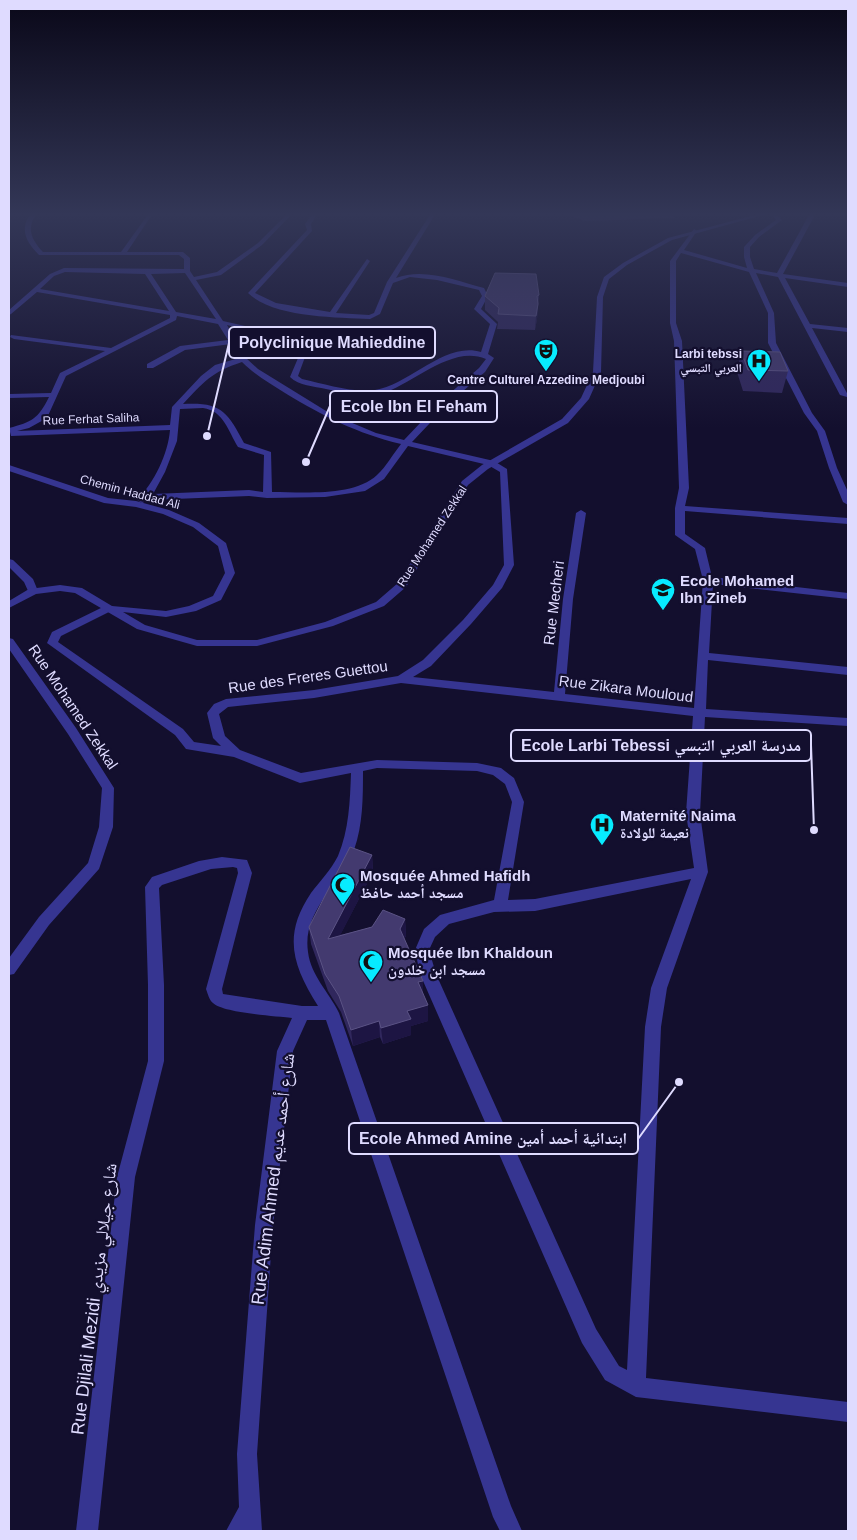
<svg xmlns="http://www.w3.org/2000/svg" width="857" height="1540" font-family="Arial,'Noto Naskh Arabic',sans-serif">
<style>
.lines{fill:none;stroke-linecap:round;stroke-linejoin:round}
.minor{fill:#363591;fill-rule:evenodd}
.tertiary{fill:#363591;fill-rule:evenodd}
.wall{fill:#30275d}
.shaded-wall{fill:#1d1543}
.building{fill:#433a6f;stroke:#5b5385}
.labels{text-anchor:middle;stroke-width:4.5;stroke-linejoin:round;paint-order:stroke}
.far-poi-label{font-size:12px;font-weight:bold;fill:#dfdbff;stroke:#130f2e;text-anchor:end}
.far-street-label{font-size:12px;fill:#dfdbff;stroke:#130f2e}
.poi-label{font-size:15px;font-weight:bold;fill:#dfdbff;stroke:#130f2e;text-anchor:start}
.street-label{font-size:15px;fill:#dfdbff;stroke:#130f2e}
.near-street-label{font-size:18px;fill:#dfdbff;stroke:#130f2e}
.leader{fill:none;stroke:#dfdbff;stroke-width:2}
.callout-dot{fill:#dfdbff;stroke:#130f2e;stroke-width:2}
.callout{fill:#130f2e;stroke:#dfdbff;stroke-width:2}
.callout-label{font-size:16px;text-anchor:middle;font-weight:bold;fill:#dfdbff}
</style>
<rect width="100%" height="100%" fill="#130f2e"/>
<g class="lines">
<path class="minor" d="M31 213H37C26 228 31 239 43 252H121L149 213H153L127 252H183L190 258V271L194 277 217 272 258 243 288 213H293L262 245 221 275 196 280 223 321 311 341 298 376 302 379C325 384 352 393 375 390 409 385 445 341 481 352L490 324 474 309 482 296 479 290 437 280 410 277 393 283 380 314 370 319C336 317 274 318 248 293L307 230 305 224 313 213H318L311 224 312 231 255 293 276 303 330 312 367 259 370 261 336 313 369 315 374 313 387 282 431 213H436L396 278C424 267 457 281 484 288L488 296 481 309 497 324 488 354 494 358 485 372 447 405 412 442 494 461 507 469 514 565 502 588 471 624 431 666 413 677 554 692 563 599 576 513 581 510 586 513 573 599 565 694 694 708 703 580 695 549 675 535V508L679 488 674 341 670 323V261L694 229 697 231 684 250 747 268 744 257V247L755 235 776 220 771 213H776L782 220 759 237 750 247V257L754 269 777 273 810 213H816L783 274 848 283V287L785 278 810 324 848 328V332L812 328 848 395 847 397 840 395 778 277 756 273 774 313 776 343 812 413 825 431 837 468 848 492V505L843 502 829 468 817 431 804 413 768 343V313L749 272 681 253 676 261V323L682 341 689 488 685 506 848 518V524L685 511V534L705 548 712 577 848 593V599L713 584 709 653 848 667V675L708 660 706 709 848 718V726L705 717 700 813 708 872 667 988 661 1027 646 1378 848 1402V1422L636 1397 605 1380 582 1343 420 974 415 950 424 929 440 915 494 900 512 802 505 784 493 775 477 771 377 768 363 771C363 797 363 825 354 850 340 885 302 911 308 952 311 976 329 992 339 1013L511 1506 522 1531H500L493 1517 326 1020H307L293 1051 273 1225 257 1454 262 1531H226L239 1507 237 1454 255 1225 277 1051 292 1018C276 1016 223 1013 213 1003 209 1000 208 994 206 989L238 873 237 868 233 867 211 869 162 885 159 888 164 985V1061L135 1177 98 1531H76L117 1177 148 1061V985L145 887 152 877 199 861 222 857 247 860 252 873 222 989 223 994 302 1006H318C293 966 282 936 311 893 320 881 331 870 338 856 349 830 350 801 351 773L300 783 234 757 186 749 175 735 47 643 52 632 105 606H113V610L61 636 58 642 183 729 194 742 221 746 213 738 207 713 214 704 226 699 314 690 398 676 423 660 463 620 493 585 504 565 500 472 488 465 408 446 384 479 365 491 325 497 267 498 249 496 149 500 142 503 137 500C154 483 168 454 170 430L11 436 9 428C32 422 38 419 49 397L9 398V394L51 393 60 373 105 351 14 339 10 337 11 335 111 348 170 318V315L37 292 11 314 9 315V310L50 274 64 268 184 269V259L179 255H39C26 242 19 229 31 213ZM65 272 145 274 169 311 40 289 54 276ZM185 273 216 319 176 312 151 274ZM177 316 218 324 228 340 180 346 147 364V368H153L185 350 231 344 239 358 215 365 201 376 172 407 170 425 17 431 29 428 47 418 66 376 176 320ZM227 325 304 344 290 377C299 386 314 386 326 389 342 392 363 398 380 394 413 385 451 344 486 359L479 368 441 401 404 440 376 433 331 414 258 369 246 358ZM242 362C255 375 270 383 285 393 325 417 356 433 401 444 393 454 386 467 377 475 354 497 302 492 272 492L271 452 244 443C227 411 221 402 183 404 204 382 211 372 242 362ZM203 408C224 411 228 431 238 447L264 455 263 492 249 490 153 494 165 472 177 441 180 409ZM401 683 693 716 686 813 694 868 535 899 508 900 524 802 514 778 501 768 477 763 377 760 301 773 240 750 225 736 219 714 228 707 314 698ZM691 879 651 988 645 1027 627 1370 619 1366 596 1329 436 974 429 950 435 937 449 924 494 912 535 911Z
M9 559 13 560 33 579 38 591 37 593H29L24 582 9 567Z"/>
<path class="tertiary" d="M762 213H770L672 240 627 265 609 279 603 297 601 372 589 399 568 423 488 469 468 485 406 587 384 606 333 626 257 646H197L137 629 75 593 60 591 36 594 9 608V601L29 589 60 585 82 588 112 606 166 611 189 606 213 596 225 573 218 546 193 527 163 514 136 507 104 503 9 471V465L108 498 136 501 169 510 199 523 226 543 235 573 221 600 196 611 166 617 123 612 145 625 197 640H257L325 622 376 602 398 583 462 481 482 465 562 419 581 398 593 372 597 297 604 277 623 263 668 238Z
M9 638 13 639 76 728 114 788 113 827 99 869 49 925 14 974 9 975V958L39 917 88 863 99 827 102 788 68 734 9 649Z"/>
</g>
<path class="wall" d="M564 213H675L674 218 585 221Z
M539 295 537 319 535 330 497 329 498 322 485 310V296Z
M741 351 788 371 782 393 743 391 737 372Z
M372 855 373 872 340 935 405 919 406 936 404 939 423 994 428 1021 411 1026V1035L383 1044 380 1037 353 1046 341 1012 328 991 311 944 309 927Z"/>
<path class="shaded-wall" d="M538 304 537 319 535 330 536 316Z
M372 855 373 872 330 955 328 939Z
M405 919 406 936 400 946V929Z
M423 981V997L418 982Z
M428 1005V1021L411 1026V1035L383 1044 381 1028 407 1011Z
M379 1021 380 1037 353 1046 351 1030Z"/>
<path class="building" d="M495 273 536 274 539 295 537 296 538 304 536 316 498 314 499 308 485 296Z
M741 351 780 352 788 371 748 370Z
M350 847 372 855 328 939 372 927 383 910 405 919 400 929 423 981 418 982 428 1005 407 1011 411 1019 381 1028 379 1021 351 1030 339 996 325 974 309 927Z"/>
<linearGradient id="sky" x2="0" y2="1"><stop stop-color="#0a0819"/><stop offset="0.5" stop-color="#333757"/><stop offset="1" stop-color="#333757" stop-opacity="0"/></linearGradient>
<rect width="857" height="428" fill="url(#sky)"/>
<defs>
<symbol id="theatre-pin" viewBox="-11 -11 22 30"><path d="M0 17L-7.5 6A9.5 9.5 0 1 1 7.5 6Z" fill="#07ebff" stroke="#130f2e"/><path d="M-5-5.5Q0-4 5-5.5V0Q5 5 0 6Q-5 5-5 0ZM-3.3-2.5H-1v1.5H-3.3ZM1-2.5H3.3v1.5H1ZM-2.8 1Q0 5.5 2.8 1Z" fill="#111"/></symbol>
<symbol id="hospital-pin" viewBox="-11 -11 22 30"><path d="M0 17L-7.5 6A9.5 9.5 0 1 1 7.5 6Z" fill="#07ebff" stroke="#130f2e"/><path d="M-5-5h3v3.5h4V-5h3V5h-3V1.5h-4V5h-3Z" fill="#111"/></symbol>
<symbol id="school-pin" viewBox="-11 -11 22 30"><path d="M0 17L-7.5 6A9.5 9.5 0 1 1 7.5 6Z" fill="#07ebff" stroke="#130f2e"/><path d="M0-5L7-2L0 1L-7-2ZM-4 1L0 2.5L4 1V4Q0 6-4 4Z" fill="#111"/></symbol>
<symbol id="mosque-pin" viewBox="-11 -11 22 30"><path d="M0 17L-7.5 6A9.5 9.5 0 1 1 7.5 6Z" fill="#07ebff" stroke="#130f2e"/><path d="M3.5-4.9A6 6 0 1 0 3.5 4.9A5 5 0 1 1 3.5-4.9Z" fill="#111"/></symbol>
</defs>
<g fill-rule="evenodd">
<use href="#theatre-pin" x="532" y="337" width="28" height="38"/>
<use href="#hospital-pin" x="745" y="347" width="28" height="38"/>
<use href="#school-pin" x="649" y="576" width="28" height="38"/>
<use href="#hospital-pin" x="588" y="811" width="28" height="38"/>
<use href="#mosque-pin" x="329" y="871" width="28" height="38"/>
<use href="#mosque-pin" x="357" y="948" width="28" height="38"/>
</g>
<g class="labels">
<g class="far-poi-label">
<text x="742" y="358">Larbi tebssi<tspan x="742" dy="14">العربي التبسي</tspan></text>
<text x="546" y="384" text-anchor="middle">Centre Culturel Azzedine Medjoubi</text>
</g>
<g class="far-street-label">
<text transform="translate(91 419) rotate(-2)" y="4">Rue Ferhat Saliha</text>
<text transform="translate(130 492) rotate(15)" y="4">Chemin Haddad Ali</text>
<text transform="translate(432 536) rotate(-57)" y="4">Rue Mohamed Zekkal</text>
</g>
<g class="poi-label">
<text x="680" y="586">Ecole Mohamed<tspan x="680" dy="17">Ibn Zineb</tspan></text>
<text x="620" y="821">Maternité Naima<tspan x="620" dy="17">نعيمة للولادة</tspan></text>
<text x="360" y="881">Mosquée Ahmed Hafidh<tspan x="360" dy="17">مسجد أحمد حافظ</tspan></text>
<text x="388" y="958">Mosquée Ibn Khaldoun<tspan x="388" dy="17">مسجد ابن خلدون</tspan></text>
</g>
<g class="street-label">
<text transform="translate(554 603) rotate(-83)" y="5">Rue Mecheri</text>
<text transform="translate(308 677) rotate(-8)" y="5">Rue des Freres Guettou</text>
<text transform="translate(626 689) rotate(7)" y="5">Rue Zikara Mouloud</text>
<text transform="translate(73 707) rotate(56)" y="5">Rue Mohamed Zekkal</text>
</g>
<g class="near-street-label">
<text transform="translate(273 1179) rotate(-83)" y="6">Rue Adim Ahmed شارع أحمد عديم</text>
<text transform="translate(94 1299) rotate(-83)" y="6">Rue Djilali Mezidi شارع جيلالي مزيدي</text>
</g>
</g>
<path class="leader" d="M207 436L229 343M306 462L330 406M814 830L811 745M679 1082L638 1139"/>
<g class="callout-dot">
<circle cx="207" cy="436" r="5"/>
<circle cx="306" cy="462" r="5"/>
<circle cx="814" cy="830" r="5"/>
<circle cx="679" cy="1082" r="5"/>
</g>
<g class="callout">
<rect x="229" y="327" width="206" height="31" rx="5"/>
<rect x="330" y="391" width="167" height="31" rx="5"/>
<rect x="511" y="730" width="300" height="31" rx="5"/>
<rect x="349" y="1123" width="289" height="31" rx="5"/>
</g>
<g class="callout-label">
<text x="332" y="348">Polyclinique Mahieddine</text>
<text x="414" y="412">Ecole Ibn El Feham</text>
<text x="661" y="751">Ecole Larbi Tebessi مدرسة العربي التبسي</text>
<text x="493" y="1144">Ecole Ahmed Amine ابتدائية أحمد أمين</text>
</g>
<rect width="857" height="1540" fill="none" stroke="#dfdbff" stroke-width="20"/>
</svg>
